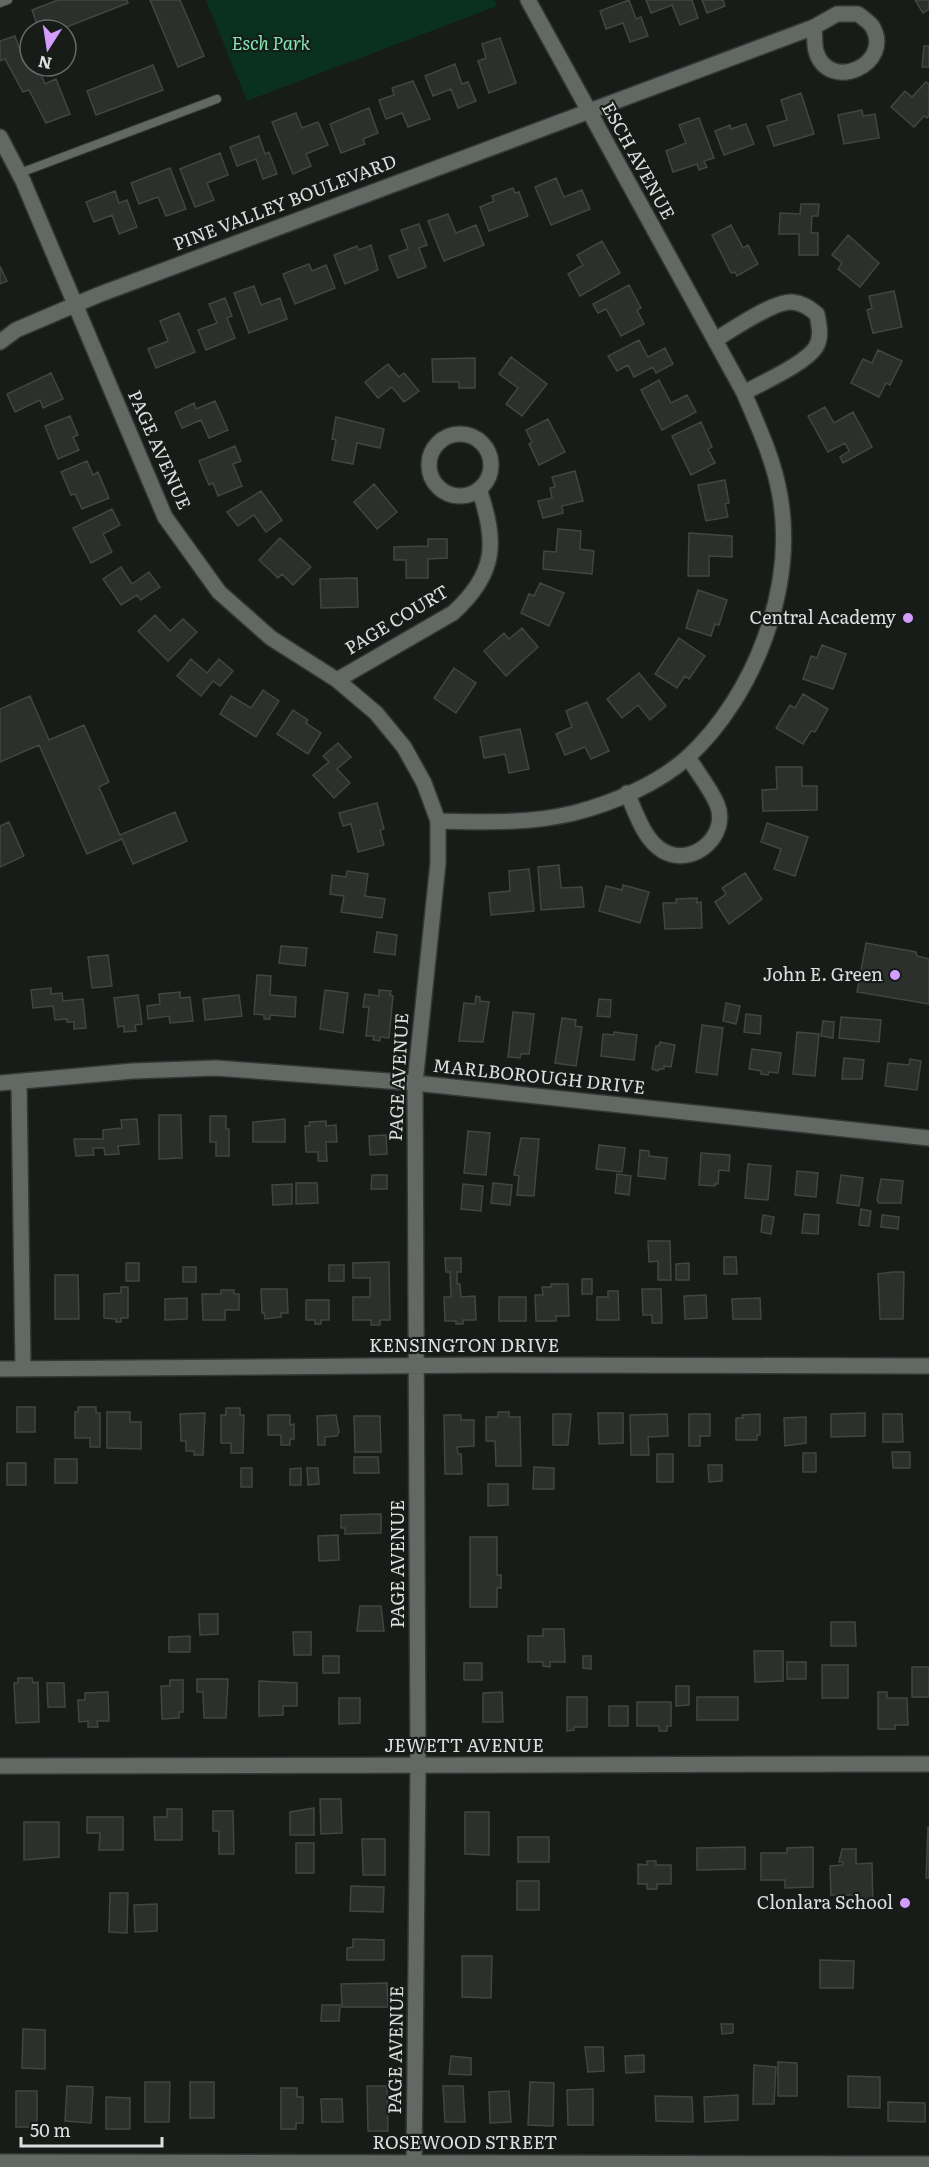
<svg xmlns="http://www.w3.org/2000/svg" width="929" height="2167" font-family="Literata,serif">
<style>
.green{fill:#0a311f}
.building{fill:#2b302d;stroke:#404642;stroke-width:1.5}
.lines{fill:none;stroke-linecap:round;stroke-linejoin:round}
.service-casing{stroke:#343735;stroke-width:10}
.minor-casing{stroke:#343735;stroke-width:18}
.service{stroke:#626864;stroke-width:8}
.minor{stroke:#626864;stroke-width:15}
.poi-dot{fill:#d29dfd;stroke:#171c19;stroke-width:2}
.labels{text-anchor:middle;stroke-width:4.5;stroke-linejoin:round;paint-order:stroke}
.park-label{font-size:18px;font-style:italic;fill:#85e5b1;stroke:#171c19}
.street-label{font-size:18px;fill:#dce0de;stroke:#171c19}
.poi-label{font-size:18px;fill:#dce0de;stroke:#171c19;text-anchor:end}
</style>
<rect width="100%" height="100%" fill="#171c19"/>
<path class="green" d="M206 0H494L497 6 247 101Z"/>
<path class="building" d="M58 0H127L128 3 59 30H39L32 10Z
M150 0H180L204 56 178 67Z
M629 0 636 19 641 17 648 36 630 42 623 23 606 29 600 11Z
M646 0H692L698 18 680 25 672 5 651 13Z
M702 0H723L725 6 707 13Z
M915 0H929V9L923 13Z
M15 36 21 53 30 50V66H38L45 84 56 79 70 114 46 123 29 90 23 92 5 59 0 61V41Z
M500 38 516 83 489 93 478 61 486 58 482 44Z
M924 46H929V67H922Z
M455 64 462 84 468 82 476 101 458 108 451 89 433 96 425 76Z
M153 65 163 90 96 115 87 91Z
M413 81 430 119 408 127 402 113 386 119 379 100 394 95 392 88Z
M926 82 929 84V116L927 118 924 116 914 127 891 107 905 91 912 97Z
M801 93 814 134 774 146 767 126 787 120 781 100Z
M369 108 378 133 363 139 365 144 341 153 330 124Z
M862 110 863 116 875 114 879 138 844 144 838 115Z
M296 113 302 128 318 122 328 145 306 154 311 166 293 174 272 122Z
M699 118 714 158 704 161 707 167 699 170 697 164 673 172 666 151 686 143 679 125Z
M746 124 754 144 724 155 715 131 730 125 731 129Z
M259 136 265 154 269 152 277 174 263 179 256 159 237 166 230 147Z
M220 153 228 175 207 183 214 200 195 207 180 169Z
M170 168 186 209 166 216 158 197 139 204 131 183Z
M556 178 564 197 582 190 590 209 551 225 535 187Z
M513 188 515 193 519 192 528 216 489 231 480 207 494 201 492 196Z
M115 191 119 203 127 200 137 227 119 234 112 215 94 222 86 202Z
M801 204H819L818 216H812L811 233H818V255H799V234H779L780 213 800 214Z
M448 214 456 233 476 225 484 245 444 261 428 221Z
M419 224 427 245 419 248 426 267 398 278 389 256 408 249 401 230Z
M731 225 743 248 748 245 758 264 737 276 735 272 731 273 712 235Z
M848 235 879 263 860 287 838 269 842 263 832 255Z
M602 241 620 273 580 296 568 274 583 265 577 255Z
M371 245 378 270 345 284 334 255 357 246 359 250Z
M309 264 312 271 326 265 335 288 295 304 283 274Z
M0 266 7 281 0 284Z
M629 285 641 308 637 310 644 324 621 336 606 309 598 313 593 304Z
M254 286 261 305 280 298 287 319 249 333 234 293Z
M894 291 902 327 873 333 867 310 872 308 869 296Z
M225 298 232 316 227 318 235 338 206 350 198 330 217 323 209 304Z
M179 313 195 352 156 368 148 349 168 341 160 321Z
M639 340 648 357 665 348 673 364 656 373 653 367 634 377 628 365 617 371 608 356Z
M878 350 902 361 890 385 886 383 879 397 851 383 863 359 872 363Z
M511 357 547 384 522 416 506 404 518 388 499 374Z
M475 358V388H459V382H433L432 359Z
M388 364 399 377 404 373 419 391 404 402 392 387 378 398 365 382Z
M51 373 63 399 43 408 40 400 15 412 7 394Z
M659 380 671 403 687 395 696 412 662 430 641 390Z
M215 401 228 430 209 438 201 420 182 428 175 412 194 403 196 409Z
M825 407 834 423 853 412 872 447 843 463 840 457 849 451 845 443 828 452 808 416Z
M70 416 78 435 73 437 79 450 58 459 45 426Z
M336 417 384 429 380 448 357 443 353 464 332 460 336 440 332 439Z
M548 419 565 452 539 465 529 444 532 442 526 430Z
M701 422 712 447 708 449 715 463 691 475 672 436Z
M235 446 241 461 233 464 242 486 218 496 213 483 209 485 199 461Z
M87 461 93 475 98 472 109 498 82 509 75 494 71 495 61 472Z
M575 471 583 501 562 506 563 513 543 518 538 501 552 498 550 488 555 487 552 477Z
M725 480 729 503 725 504 728 517 706 521 698 485Z
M374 484 397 512 377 529 354 502Z
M261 491 282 520 266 532 254 515 238 526 227 512Z
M112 509 120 525 103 534 112 552 91 563 73 528Z
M558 529 581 531 580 549 594 551 592 574 543 569 544 551 556 552Z
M689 533 732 536V557L709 556V576H688Z
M280 538 311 567 293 585 282 574 278 578 259 560Z
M428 539H447V558L428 559V578H406V560H394V547L428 546Z
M121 567 132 584 149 572 160 587 141 600 137 595 121 605 103 579Z
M357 578 358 607 321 608 320 579Z
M540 583 564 593 549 626 521 613 529 594 534 596Z
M698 590 727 600 719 625 715 624 711 636 686 628Z
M155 615 170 631 183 619 197 632 168 661 138 631Z
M522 628 538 647 506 676 484 651 504 633 509 639Z
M679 638 705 656 689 679 685 676 677 688 655 674Z
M822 645 846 654 833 689 803 679 811 656 817 658Z
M191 659 207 673 219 659 233 671 220 686 213 681 201 696 177 676Z
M454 668 476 683 456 713 434 698Z
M639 673 666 706 650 720 638 705 622 718 607 699Z
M263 690 279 701 256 737 220 714 231 696 251 708Z
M803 694 828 709 815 732 811 731 803 744 776 728 790 705 795 708Z
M30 696 49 740 84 725 109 782 99 787 120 835 175 812 187 841 133 864 122 839 87 854 39 745 0 762V709Z
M587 702 609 751 591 759 585 747 565 755 556 734 572 727 566 711Z
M293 710 308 720 306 723 321 733 308 754 277 734Z
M520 729 529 769 509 773 505 754 484 758 480 737Z
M338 743 351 757 337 769 350 783 334 798 313 775 329 762 323 756Z
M776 767H802V786H817V810L763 811 762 790 777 789Z
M377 803 384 829 380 830 384 845 358 852 351 824 343 826 339 813Z
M9 822 24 856 0 867V826Z
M767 823 808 837 795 876 774 869 781 849 761 842Z
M559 865 561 888 582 887 584 907 541 910 538 867Z
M529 869 534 911 491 915 489 893 510 891 509 871Z
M347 871 368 874 365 896 385 899 382 918 341 912 344 896 330 894 332 875 346 877Z
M745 873 762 899 729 924 715 902 726 894 722 888Z
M623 885 649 892 640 923 599 911 606 886 622 890Z
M697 898V903L701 902 702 928 665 929 663 903H676V899Z
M377 932 397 935 395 955 374 952Z
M866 943 916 952 917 956 929 959V1004L857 992Z
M281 946 307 948 305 966 279 963Z
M108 955 112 986 92 988 88 957Z
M257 975 271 976 270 995 296 997 295 1017 270 1015V1019H264V1015L254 1014Z
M51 988V994L62 993 63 1001 83 999 86 1028 74 1029V1022H67V1019L55 1020 53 1006 33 1008 31 990Z
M325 990 348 993 343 1033 320 1029Z
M379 990 391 991 390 995 393 996 389 1038 380 1037V1041L373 1040 374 1036H366L369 1007H363L365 994 379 996Z
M180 992V998L190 997 193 1021 170 1023 169 1016 148 1019 147 1006 160 1004 159 994Z
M138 995 142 1024 135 1025 136 1031 124 1032V1026L118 1027 114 998Z
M239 995 242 1016 205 1020 203 999Z
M476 996 480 997V1001L489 1002 483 1042 459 1041 464 1003 475 1004Z
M599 999 611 1000 610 1017 597 1016Z
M726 1003 740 1006 736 1024 723 1021Z
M513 1012 534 1014 529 1054H521L520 1058 508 1057Z
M746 1014 761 1016 760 1034 744 1032Z
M841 1017 881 1020 879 1042 839 1038Z
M562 1018 576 1020 575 1026 582 1027 576 1066 555 1063Z
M823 1021 834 1022 833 1038 821 1036Z
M702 1025 723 1028 717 1075 696 1072Z
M614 1032 637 1035 634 1060 601 1056 603 1034 614 1035Z
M797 1032 819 1034 815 1076 793 1074Z
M660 1042 675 1045 671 1067 664 1066V1069H659L658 1071 652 1069 656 1046H659Z
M752 1049 781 1053 778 1073 769 1072 768 1075 761 1074V1071L749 1069Z
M844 1058 864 1060 862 1079H842Z
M910 1059 921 1061 917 1090 885 1086 888 1063 909 1065Z
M159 1115H181L182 1158 159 1159Z
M210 1116H226V1129H229V1156H216V1142H210Z
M137 1119 139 1144 118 1146 119 1154 105 1155 104 1148H93L94 1155 76 1156 74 1139H103V1130L122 1128 121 1120Z
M285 1119V1142H253V1122Z
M326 1121V1126L336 1125 337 1142H326L327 1161H318V1152H306L305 1126H310L309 1122Z
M468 1131 490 1133 486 1175 464 1173Z
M386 1135 387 1154 370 1155 369 1136Z
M521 1138 539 1139 534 1196 517 1195 519 1176 514 1175Z
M599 1145 625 1148 622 1172 596 1169Z
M640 1150 649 1151V1156L667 1158 665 1179 638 1176Z
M701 1153 730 1155 729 1171 719 1170 718 1184H715V1186L699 1185Z
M748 1164 771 1166 768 1200 745 1198Z
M797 1171 818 1173 816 1197 795 1195Z
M617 1174 631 1176 629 1195 615 1193Z
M372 1175H387V1189H371Z
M841 1175 863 1178 859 1206 837 1203Z
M881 1179 903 1181 901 1203H879L877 1200Z
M296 1183H317L318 1203 296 1204Z
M493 1183 512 1185 510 1205 491 1203Z
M292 1184V1204L273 1205 272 1185Z
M463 1184 483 1186 481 1211 461 1209Z
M861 1209 871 1211 869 1226 859 1225Z
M804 1214 819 1215 818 1234 802 1233Z
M763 1215 774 1217 771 1234 761 1232Z
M882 1215 899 1217 898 1229 881 1227Z
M648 1241H670L671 1280H658V1261L649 1262Z
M724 1257H736L737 1274H724Z
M445 1258H461V1272H457V1284H460L461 1297 475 1296 476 1320H463V1324H456V1321H445L444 1297H451L450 1272H446Z
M389 1262 390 1320H380V1325H371V1320H353V1297H370V1278H353V1263Z
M126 1263H139V1281H126Z
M689 1263V1280H676V1264Z
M329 1265H344V1281H329Z
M183 1267H196V1282H183Z
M893 1272H904L903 1319H880L878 1274Z
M55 1275H78L79 1319H55Z
M582 1279H592V1294H582Z
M551 1284H568L569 1316H556V1321H536L535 1295H543L542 1287H551Z
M121 1287H128V1318H121V1322H116V1319L104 1318V1294L121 1293Z
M261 1289H287L288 1313H281V1317L265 1319 264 1313H262Z
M642 1289H661L662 1323H652V1315H643Z
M221 1290H234V1294H239V1310H225V1320H203L202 1294H221Z
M608 1291H618L619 1320H597V1297H608Z
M706 1295 707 1318 685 1319 684 1296Z
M499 1297H526V1321H499Z
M187 1298V1319L165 1320V1299Z
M760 1298 761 1319H733L732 1299Z
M306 1300H329V1320H321V1324H315V1320H306Z
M17 1407H35V1432H17Z
M78 1407H96V1413H100V1447H90V1438H75V1412H78Z
M226 1408H240V1415H244L243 1453H231V1443H221V1415H226Z
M107 1412H130V1422H141V1449L107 1448Z
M498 1412H509V1417H520L521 1466H496L495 1441H486V1417H498Z
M205 1413 203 1455H194V1451H186V1441H181L180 1414Z
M598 1413H623V1443L599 1444Z
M865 1413V1436L831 1437V1414Z
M553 1414H571L568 1445H553Z
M667 1414 668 1436 648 1437 649 1455H631L630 1415Z
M689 1414H710V1436H700V1446H689Z
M760 1414V1435H757V1440H736V1418H743L742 1415Z
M883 1414H902L903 1442H883Z
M268 1415H290V1425L294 1424V1439H290V1445H281V1435H268Z
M336 1415 339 1432 337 1436 325 1437V1445H318L317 1416Z
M444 1415H461V1420H474V1446L457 1447 458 1454H461L462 1474H445Z
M354 1416H380L381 1452H355Z
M806 1417V1443L785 1446 784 1418Z
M892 1452H910V1468H893Z
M803 1453H816V1472H803Z
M657 1454H673V1482H657Z
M354 1457H378L379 1473H354Z
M55 1459H77V1483H55Z
M7 1463H26V1485H7Z
M708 1465H722V1481L709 1482Z
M534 1467 554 1468V1489H533Z
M241 1468H252V1487H241Z
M301 1468V1485H290V1469Z
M307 1468H318L319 1484 308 1485Z
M488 1484H508V1505L488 1506Z
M381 1514V1533L345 1534V1528H341V1515Z
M338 1535 339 1560 319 1561 318 1536Z
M470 1537H497V1575H501V1588H497V1607H470Z
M360 1606H381L384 1631H357Z
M199 1614H218V1634L200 1635Z
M831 1622H855L856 1646H831Z
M543 1629H564L565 1662H550V1667L543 1666V1662H528V1636H543Z
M293 1632H311V1655H294Z
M190 1636V1652H169V1637Z
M754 1651H783V1681L755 1682Z
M323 1656H339V1673H323Z
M583 1656H591V1669L583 1668Z
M787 1662H806V1679H787Z
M464 1663H482V1680H464Z
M822 1665H848V1698H822Z
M912 1667H929V1697H912Z
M18 1678H32L33 1683 38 1682 39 1722 16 1723 14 1683H18Z
M197 1679H228L226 1718H204L203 1692H197Z
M170 1680H183V1712H179V1718L162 1719 161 1686H170Z
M259 1681 297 1683V1706H283V1715L259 1716Z
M47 1683H64L65 1707H48Z
M676 1686H689V1705L676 1706Z
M108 1692 109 1721H97L98 1727H88V1721L79 1722 78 1700H85V1693Z
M502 1692 503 1722H483V1693Z
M878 1692H887V1698H907L908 1725H895V1729H878Z
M567 1697H587V1727H574V1730L567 1731Z
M697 1697H738V1720H697Z
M339 1698H360V1723L339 1724Z
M637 1702H671V1726H667V1731H659V1726H637Z
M609 1706H628V1726H609Z
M320 1799H341L342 1833 321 1834Z
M314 1808V1835H290V1812Z
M167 1809H182V1840H155L154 1817H167Z
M213 1811H233L234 1854H219V1831H213Z
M465 1812H489V1855L465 1854Z
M87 1817H123V1850H99L100 1833H87Z
M24 1822H59V1857L24 1860Z
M928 1827H929V1878H926Z
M518 1837H549V1862H518Z
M362 1839H385V1875H363Z
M296 1843H314V1873H296Z
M745 1847V1869L697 1870V1848Z
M813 1847V1887L785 1888V1880H761V1853H787V1848Z
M842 1849H856V1864L872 1863 873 1909H859V1895H831L830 1866 843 1865V1862H839Z
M647 1861H656V1865H671V1884H657V1889H647V1884H638V1864L647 1865Z
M517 1881H539V1910H517Z
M351 1886 384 1887 383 1912 350 1911Z
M110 1893H128L127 1933 109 1932Z
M157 1904V1931L135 1932 134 1905Z
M353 1939 384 1940V1960H347V1948L353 1947Z
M462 1956H492L491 1998 462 1997Z
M820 1960 854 1961 853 1988H820Z
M387 1983 388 2007H342L341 1984Z
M322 2005H340L339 2021H321Z
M721 2024H733V2033L722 2034Z
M23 2029 45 2030V2069L22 2068Z
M585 2047H603L604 2071 588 2072Z
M644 2055V2072L626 2073 625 2056Z
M451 2056 471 2058V2075L449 2074Z
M778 2062 797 2063V2096H778Z
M754 2065 776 2067 774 2104H753Z
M848 2076 880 2077V2108L848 2107Z
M145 2082H170L169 2122H145Z
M190 2082H214V2118H190Z
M530 2082 554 2083 553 2126 528 2125Z
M67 2086 93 2087 91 2123 65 2121Z
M367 2086H387L388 2131H368Z
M443 2086H463L465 2122H445Z
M281 2088H297V2097H303V2123H296V2129H281Z
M593 2089V2125H568L567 2090Z
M16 2091H37V2127H16Z
M509 2091 511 2122 490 2123 489 2092Z
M738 2095V2120L705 2122 704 2097Z
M655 2096 692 2097 693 2122 656 2121Z
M106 2097 130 2098V2129H106Z
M321 2099H342L343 2122H322Z
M888 2102 925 2103V2122L888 2121Z"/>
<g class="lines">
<defs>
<path id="service" d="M0 3 8 0
M20 173 217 99"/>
<path id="minor" d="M0 137 23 181 165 517 219 592 271 638 337 680 376 713 404 747 424 783 438 821V863L415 1083 418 1766 414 2167
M715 340C732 330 773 301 792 302 803 303 809 308 817 314 819 325 822 337 816 347 805 364 763 382 744 393
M0 342 16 330 98 295 814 27 837 14H858C862 17 869 22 872 26 895 64 828 94 816 51 814 44 815 34 814 27
M429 465a31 31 0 1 1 62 0a31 31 0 1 1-62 0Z
M337 680 453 613C497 573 497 542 479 489
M627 793C636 813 644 840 663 851 693 868 730 835 717 804 710 788 697 772 688 757
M438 821C483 822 529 824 574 813 613 803 658 784 688 757 755 695 796 587 780 496 774 460 758 426 744 393L528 0
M19 1082 23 1369
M0 1083 133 1071 216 1068 415 1083 929 1138
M0 1369 489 1365 929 1366
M0 1766 929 1764
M0 2162 929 2164"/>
</defs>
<use href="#service" class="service-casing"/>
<use href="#minor" class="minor-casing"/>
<use href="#service" class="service"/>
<use href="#minor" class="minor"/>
</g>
<g class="poi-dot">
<circle cx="908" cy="618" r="6"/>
<circle cx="895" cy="975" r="6"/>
<circle cx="905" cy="1903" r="6"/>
</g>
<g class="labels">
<g class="park-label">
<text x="271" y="50">Esch Park</text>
</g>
<g class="street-label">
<text transform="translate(638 161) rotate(61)" y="6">ESCH AVENUE</text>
<text transform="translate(285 203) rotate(-21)" y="6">PINE VALLEY BOULEVARD</text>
<text transform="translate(159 450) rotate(66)" y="6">PAGE AVENUE</text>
<text transform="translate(397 620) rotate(-31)" y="6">PAGE COURT</text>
<text transform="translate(399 1077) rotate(-87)" y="6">PAGE AVENUE</text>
<text transform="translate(539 1077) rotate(6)" y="6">MARLBOROUGH DRIVE</text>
<text x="464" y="1352">KENSINGTON DRIVE</text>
<text transform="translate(398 1564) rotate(-90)" y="6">PAGE AVENUE</text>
<text x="464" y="1752">JEWETT AVENUE</text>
<text transform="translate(396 2050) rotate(-89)" y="6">PAGE AVENUE</text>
<text x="465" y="2149">ROSEWOOD STREET</text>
</g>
<g class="poi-label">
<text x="896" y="624">Central Academy</text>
<text x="883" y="981">John E. Green</text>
<text x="893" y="1909">Clonlara School</text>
</g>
</g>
<g transform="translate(48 48) rotate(192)"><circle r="28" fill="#171c19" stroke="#666a68" stroke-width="1.5"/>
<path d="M0-4.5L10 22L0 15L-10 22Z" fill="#d29dfd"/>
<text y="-9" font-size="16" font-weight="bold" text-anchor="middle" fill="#dce0de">N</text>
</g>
<path d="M21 2137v9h141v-9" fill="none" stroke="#dce0de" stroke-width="3"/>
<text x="30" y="2137" font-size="18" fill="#dce0de" stroke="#171c19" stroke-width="4.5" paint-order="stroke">50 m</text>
</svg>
